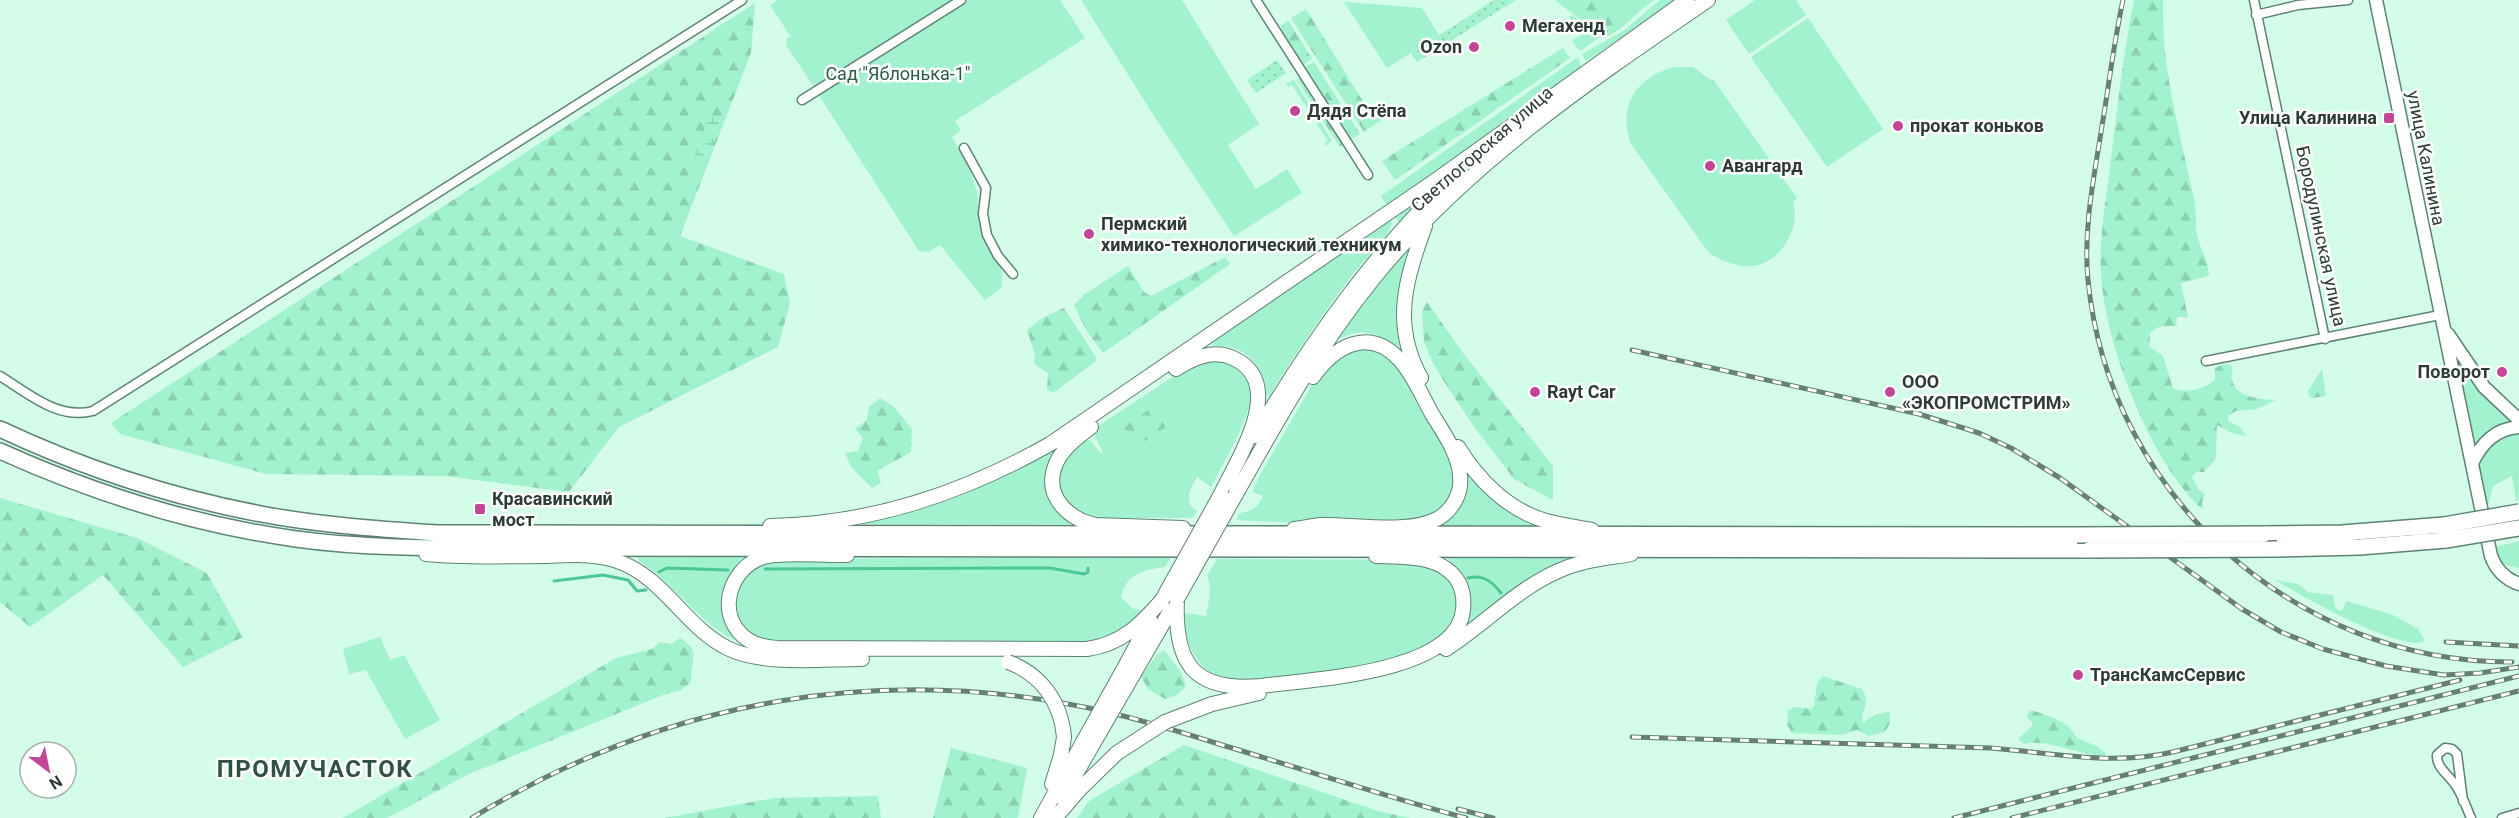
<svg xmlns="http://www.w3.org/2000/svg" width="2519" height="818" font-family="Roboto,sans-serif">
<style>
.green{fill:#a2f2cf}
.forest{fill:url(#forest-firs)}
.wetland{fill:url(#wetland-marsh)}
.park{fill:url(#park-dots)}
.lines{fill:none;stroke-linecap:round;stroke-linejoin:round}
.stream{stroke:#4dc698;stroke-width:3}
.street-casing{stroke:#5e8372;stroke-width:11}
.secondary-casing{stroke:#5e8372;stroke-width:15}
.primary-casing{stroke:#5e8372;stroke-width:16}
.highway-casing{stroke:#5e8372;stroke-width:18}
.street{stroke:#fff;stroke-width:8}
.secondary{stroke:#fff;stroke-width:12}
.primary{stroke:#fff;stroke-width:14}
.highway{stroke:#fff;stroke-width:15}
.rail-casing{stroke:#678074;stroke-width:5}
.rail{stroke:#fff;stroke-width:3;stroke-dasharray:9;stroke-linecap:butt}
.primary-bridge-casing{stroke:#5e8372;stroke-width:16;stroke-linecap:butt}
.highway-bridge-casing{stroke:#5e8372;stroke-width:18;stroke-linecap:butt}
.primary-bridge{stroke:#fff;stroke-width:14}
.highway-bridge{stroke:#fff;stroke-width:15}
.poi-dot{fill:#c24695;stroke:#fff;stroke-width:2}
.labels{text-anchor:middle;stroke-width:5;stroke-linejoin:round;paint-order:stroke}
.poi-label{font-size:18px;font-weight:bold;fill:#2d3d36;stroke:#fff;text-anchor:start}
.park-label{font-size:18px;fill:#2b5c48;stroke:#fff}
.street-label{font-size:18px;fill:#2d3d36;stroke:#fff}
.district-label{font-size:24px;font-weight:bold;letter-spacing:1.5px;fill:#2f5343;stroke:#fff}
</style>
<defs>
<pattern id="forest-firs" width="22" height="20" patternUnits="userSpaceOnUse" patternTransform="scale(1.5)"><rect width="22" height="20" fill="#a2f2cf"/><path d="M5 1l3.5 6h-7zM16 11l3.5 6h-7z" fill="#8cd0b2"/></pattern>
<pattern id="wetland-marsh" width="20" height="14" patternUnits="userSpaceOnUse" patternTransform="scale(1.5)"><rect width="20" height="14" fill="#a2f2cf"/><path d="M1 5h8M5 5V1M11 12h8M15 12V8" fill="none" stroke="#8cd0b2"/></pattern>
<pattern id="park-dots" width="8" height="8" patternUnits="userSpaceOnUse" patternTransform="scale(1.5)"><rect width="8" height="8" fill="#a2f2cf"/><path d="M2 2h.1M6 6h.1" fill="none" stroke="#8cd0b2" stroke-width="1.8" stroke-linecap="round"/></pattern>
</defs>
<rect width="100%" height="100%" fill="#d3fce9"/>
<path class="green" d="M778 0H1060L1085 38 955 121 961 130 952 137C961 154 973 173 977 192 980 203 976 213 980 224 988 251 1007 258 1001 288L985 300 940 245 928 252 919 251 818 94 821 84 814 87 786 45 787 37H791L770 5Z
M1081 0H1182L1259 124 1228 145 1256 189 1287 169 1302 193 1234 236 1154 116Z
M1555 0H1654C1635 13 1626 28 1604 38Z
M1660 0H1673L1666 8 1586 61 1582 54 1623 31Z
M1755 0H1796L1806 15 1749 54 1726 20Z
M1344 2 1422 8 1439 35 1387 68Z
M1572 15 1600 37 1580 51 1572 41 1585 32 1581 25 1578 27 1569 17Z
M1808 18 1883 129 1827 167 1751 57Z
M1578 57 1581 68 1388 207 1381 196Z
M1674 67H1693L1711 80 1713 79 1797 198 1793 202C1801 225 1783 259 1758 265 1741 269 1724 262 1709 253L1631 144C1617 107 1636 77 1674 67Z
M1294 80 1332 141 1325 146 1324 144 1328 141 1292 85 1288 87 1286 84Z
M1432 190 1401 226 1394 215Z
M1390 219 1392 223C1388 240 1367 256 1356 270 1325 311 1296 352 1269 396L1266 395C1267 372 1250 350 1226 346 1221 346 1216 346 1212 345L1213 340Z
M1407 248H1411L1405 352C1389 341 1373 328 1352 334 1346 335 1340 339 1335 340Z
M1374 346 1394 359 1436 429 1456 471 1451 500 1430 517 1392 523 1279 522 1236 520 1240 513C1252 511 1258 507 1263 496L1252 492 1259 477 1321 369 1344 349Z
M2451 351 2479 390 2512 421 2487 432 2473 449Z
M1213 356 1245 369 1254 395 1238 436 1211 487 1197 477C1190 488 1183 503 1197 511L1192 518H1100C1076 514 1049 493 1062 465 1066 455 1076 447 1083 439L1091 441 1101 454 1103 452 1095 437 1097 427 1189 366Z
M2519 432V500L2516 501 2512 476 2493 486 2488 505H2485L2477 461 2494 438Z
M1065 439 1049 485 1079 524H835L866 518Z
M1468 469 1524 518 1540 528 1440 527 1439 525Z
M2519 541V568L2499 563 2491 548Z
M1573 553 1574 558 1464 628C1472 596 1471 577 1444 555Z
M638 555 752 556C736 566 724 580 723 600L743 644C700 627 677 585 639 561Z
M1171 557 1165 567C1145 569 1125 575 1121 597L1132 608 1143 611 1124 631 1100 643 777 644 758 640 738 624C737 615 733 604 733 595 735 576 760 565 775 559Z
M1217 559 1412 560 1441 569 1459 591 1457 620C1450 627 1443 637 1434 642 1425 647 1415 652 1405 655 1372 665 1248 688 1220 677 1194 667 1183 639 1185 613L1206 616C1208 603 1213 588 1207 576Z
M2275 580 2298 584 2308 592 2333 595 2335 607 2338 610H2342L2347 601 2393 615 2418 629 2424 639 2423 642C2396 650 2301 596 2275 580Z
M380 637 390 660 404 655 440 720 405 739 366 670 349 674 343 649Z"/>
<path class="forest" d="M1562 0H1613L1616 29 1606 32 1594 25Z
M2134 0H2163C2161 69 2180 132 2194 199 2197 211 2195 223 2197 235 2200 249 2208 260 2209 274L2208 276 2181 283 2188 317H2177L2176 326C2165 326 2158 325 2150 333V347L2163 356 2173 388C2183 394 2208 389 2215 379V368L2224 364 2231 365C2233 370 2231 375 2232 380 2235 397 2261 400 2276 400L2257 409 2236 411 2229 415 2228 421 2240 427 2246 436 2232 433 2217 425 2216 455 2214 461 2204 472H2196L2192 477 2198 489 2205 494 2202 502 2203 510C2151 464 2103 340 2101 271 2099 237 2106 201 2110 167 2117 111 2123 55 2134 0Z
M755 3 751 53 680 236 784 274 790 303 778 347 619 427 569 492 445 476 266 474 120 434 111 423Z
M1306 9 1372 116 1386 108 1390 114 1364 132 1291 18Z
M1288 20 1312 59 1303 65 1281 30V26Z
M1563 48 1570 58 1395 180 1382 161Z
M1314 62 1360 134 1351 139 1305 67Z
M1300 78 1343 145 1340 147 1297 80Z
M1225 257 1230 264 1103 353 1087 332 1074 305 1085 294 1128 266 1144 292 1151 296Z
M1427 302 1463 353 1553 466V500L1514 479 1475 428 1448 388 1433 363 1424 342 1422 312Z
M1064 308 1096 357 1095 362 1053 393 1047 390 1048 373 1034 364 1035 355 1027 330 1044 317Z
M2322 369 2326 396 2313 398 2309 396 2308 391Z
M880 398 893 406 912 429 911 452 877 471 881 483 872 488 851 467 845 453 858 451 863 438 855 429 867 420 869 407Z
M1157 404C1166 406 1170 409 1173 418 1164 432 1135 455 1123 433L1126 425Z
M0 498 137 538 207 573 243 637 183 667 103 575 30 627 0 602Z
M680 638C702 651 690 661 691 682L681 690 663 695 469 774 387 818H343L616 658 652 649 660 642 672 644Z
M1164 650 1181 672 1186 686 1177 695 1165 699 1148 689 1141 677 1158 653Z
M1823 676 1862 689C1872 705 1859 711 1863 724 1867 717 1881 712 1890 712V723L1885 732 1869 736 1857 730 1842 735 1792 733 1787 725 1788 710 1795 707 1811 709 1814 706 1817 683Z
M2032 710C2051 717 2067 720 2077 738L2096 746 2106 753 2104 756C2078 755 2047 738 2024 744L2018 739 2032 726V722L2027 717 2029 711Z
M1184 745 1378 811 1410 818H1077L1089 801Z
M951 748 1027 768 1018 818H933Z
M878 796 881 818H665L774 798Z"/>
<path class="wetland" d="M709 117 722 121 706 164 693 159Z"/>
<path class="park" d="M1494 0H1516L1417 62 1411 53Z
M1277 60 1286 73 1256 93 1247 80Z"/>
<g class="lines">
<path class="stream" d="M765 569 1050 568 1084 574 1088 572V568
M659 572 667 568 728 570
M1468 578C1482 574 1492 581 1501 593
M554 581 603 575 628 580 637 591 646 590"/>
<defs>
<path id="street" d="M1256 0 1368 175
M2254 0 2325 339
M2256 15 2298 5 2348 0
M802 100 961 0
M964 148 986 188 983 214 987 235 998 256 1013 274
M2206 361 2440 315
M0 376C29 394 58 420 93 411L742 0
M2463 801 2457 754 2452 749 2445 748 2437 755C2436 766 2447 774 2454 783 2462 793 2466 807 2471 818
M2502 818 2519 813"/>
<path id="secondary" d="M2376 0 2491 556C2496 570 2505 579 2519 584
M2448 334 2484 387 2519 420
M2472 463C2482 443 2495 429 2519 427"/>
<path id="primary" d="M1176 369C1193 358 1213 349 1233 358 1288 383 1238 458 1221 494
M1421 378C1391 324 1406 279 1425 226
M1091 427C1076 438 1059 451 1054 469 1045 499 1071 520 1096 525L1183 528
M1255 436C1312 340 1375 252 1456 174
M1458 447C1478 480 1508 510 1546 521 1561 525 1577 527 1592 530
M1236 494C1278 419 1319 346 1373 279 1465 165 1588 82 1708 0
M770 526C871 524 962 494 1050 444L1439 178 1687 0
M1294 529C1303 528 1312 526 1321 525 1355 524 1409 535 1439 518 1453 509 1462 493 1460 476 1459 454 1443 432 1432 414 1422 396 1413 374 1399 359 1368 326 1334 347 1313 377
M426 554C465 558 505 556 545 556 569 555 594 553 617 561 664 577 684 626 727 648 763 666 821 659 862 659
M847 555C824 556 783 551 763 557 730 568 716 612 743 636 753 645 765 647 778 648L1087 649C1122 644 1140 625 1162 600
M1177 599C1174 663 1193 692 1261 686 1310 679 1456 674 1463 610 1464 601 1463 591 1459 583 1443 554 1404 557 1376 556
M1446 649C1487 623 1521 584 1568 567 1588 559 1610 558 1631 554
M1122 672 1150 620
M1133 675 1176 601
M1212 704 1259 693
M1052 784 1061 755 1064 737
M1062 798 1093 744
M1041 818 1083 742
M1055 818 1080 789 1117 753"/>
<path id="highway" d="M0 429C83 468 171 497 261 514 319 525 378 529 438 533L2077 535
M0 451C93 493 195 525 296 539 361 548 429 548 495 548L2089 550
M2264 534 2342 533 2444 525
M2277 549 2360 547 2446 540"/>
</defs>
<use href="#street" class="street-casing"/>
<use href="#secondary" class="secondary-casing"/>
<use href="#primary" class="primary-casing"/>
<use href="#highway" class="highway-casing"/>
<use href="#street" class="street"/>
<use href="#secondary" class="secondary"/>
<use href="#primary" class="primary"/>
<use href="#highway" class="highway"/>
<defs>
<path id="rail" d="M2123 0C2114 42 2109 84 2102 126 2094 177 2083 229 2088 280 2109 496 2296 663 2512 662
M1632 350 1919 414 1979 433 2011 448 2060 478 2242 609 2281 632 2323 649 2386 666 2444 675 2480 673 2519 667
M2446 642 2519 646
M1632 737 1991 748C2052 753 2112 766 2173 752L2460 680
M1458 809 1493 818
M472 818C666 699 884 661 1107 712 1146 721 1184 733 1222 745 1303 769 1384 796 1466 818
M1954 818 2519 676
M2012 818 2519 691"/>
</defs>
<use href="#rail" class="rail-casing"/>
<use href="#rail" class="rail"/>
<defs>
<path id="primary-bridge" d="M1177 599 1236 494
M1162 600 1221 494
M1008 662C1041 674 1061 702 1064 737
M1083 742 1122 672
M1093 744 1133 675
M1117 753 1165 722 1212 704"/>
<path id="highway-bridge" d="M2444 525 2519 512
M2077 535 2264 534
M2446 540 2519 528
M2089 550 2277 549"/>
</defs>
<use href="#primary-bridge" class="primary-bridge-casing"/>
<use href="#highway-bridge" class="highway-bridge-casing"/>
<use href="#primary-bridge" class="primary-bridge"/>
<use href="#highway-bridge" class="highway-bridge"/>
</g>
<g class="poi-dot">
<circle cx="1510" cy="26" r="6"/>
<circle cx="1474" cy="47" r="6"/>
<circle cx="1295" cy="111" r="6"/>
<rect x="2383" y="112" width="12" height="12" rx="3"/>
<circle cx="1898" cy="126" r="6"/>
<circle cx="1710" cy="166" r="6"/>
<circle cx="1089" cy="234" r="6"/>
<circle cx="2502" cy="372" r="6"/>
<circle cx="1535" cy="392" r="6"/>
<circle cx="1890" cy="392" r="6"/>
<rect x="474" y="503" width="12" height="12" rx="3"/>
<circle cx="2078" cy="675" r="6"/>
</g>
<g class="labels">
<g class="poi-label">
<text x="1522" y="32">Мегахенд</text>
<text x="1462" y="53" text-anchor="end">Ozon</text>
<text x="1307" y="117">Дядя Стёпа</text>
<text x="2377" y="124" text-anchor="end">Улица Калинина</text>
<text x="1910" y="132">прокат коньков</text>
<text x="1722" y="172">Авангард</text>
<text x="1101" y="230">Пермский<tspan x="1101" dy="21">химико-технологический техникум</tspan></text>
<text x="2490" y="378" text-anchor="end">Поворот</text>
<text x="1902" y="388">ООО<tspan x="1902" dy="21">«ЭКОПРОМСТРИМ»</tspan></text>
<text x="1547" y="398">Rayt Car</text>
<text x="492" y="505">Красавинский<tspan x="492" dy="21">мост</tspan></text>
<text x="2090" y="681">ТрансКамсСервис</text>
</g>
<g class="park-label">
<text x="898" y="80">Сад "Яблонька-1"</text>
</g>
<g class="street-label">
<text transform="translate(1482 149) rotate(-41)" y="6">Светлогорская улица</text>
<text transform="translate(2426 158) rotate(79)" y="6">улица Калинина</text>
<text transform="translate(2321 236) rotate(78)" y="6">Бородулинская улица</text>
</g>
<g class="district-label">
<text x="315" y="777">ПРОМУЧАСТОК</text>
</g>
</g>
<g transform="translate(48 770) rotate(148)"><circle r="28" fill="#ffffff" stroke="#abb1af" stroke-width="1.5"/>
<path d="M0-4.5L10 22L0 15L-10 22Z" fill="#c24695"/>
<text y="-9" font-size="16" font-weight="bold" text-anchor="middle" fill="#2d3d36">N</text>
</g>
</svg>
